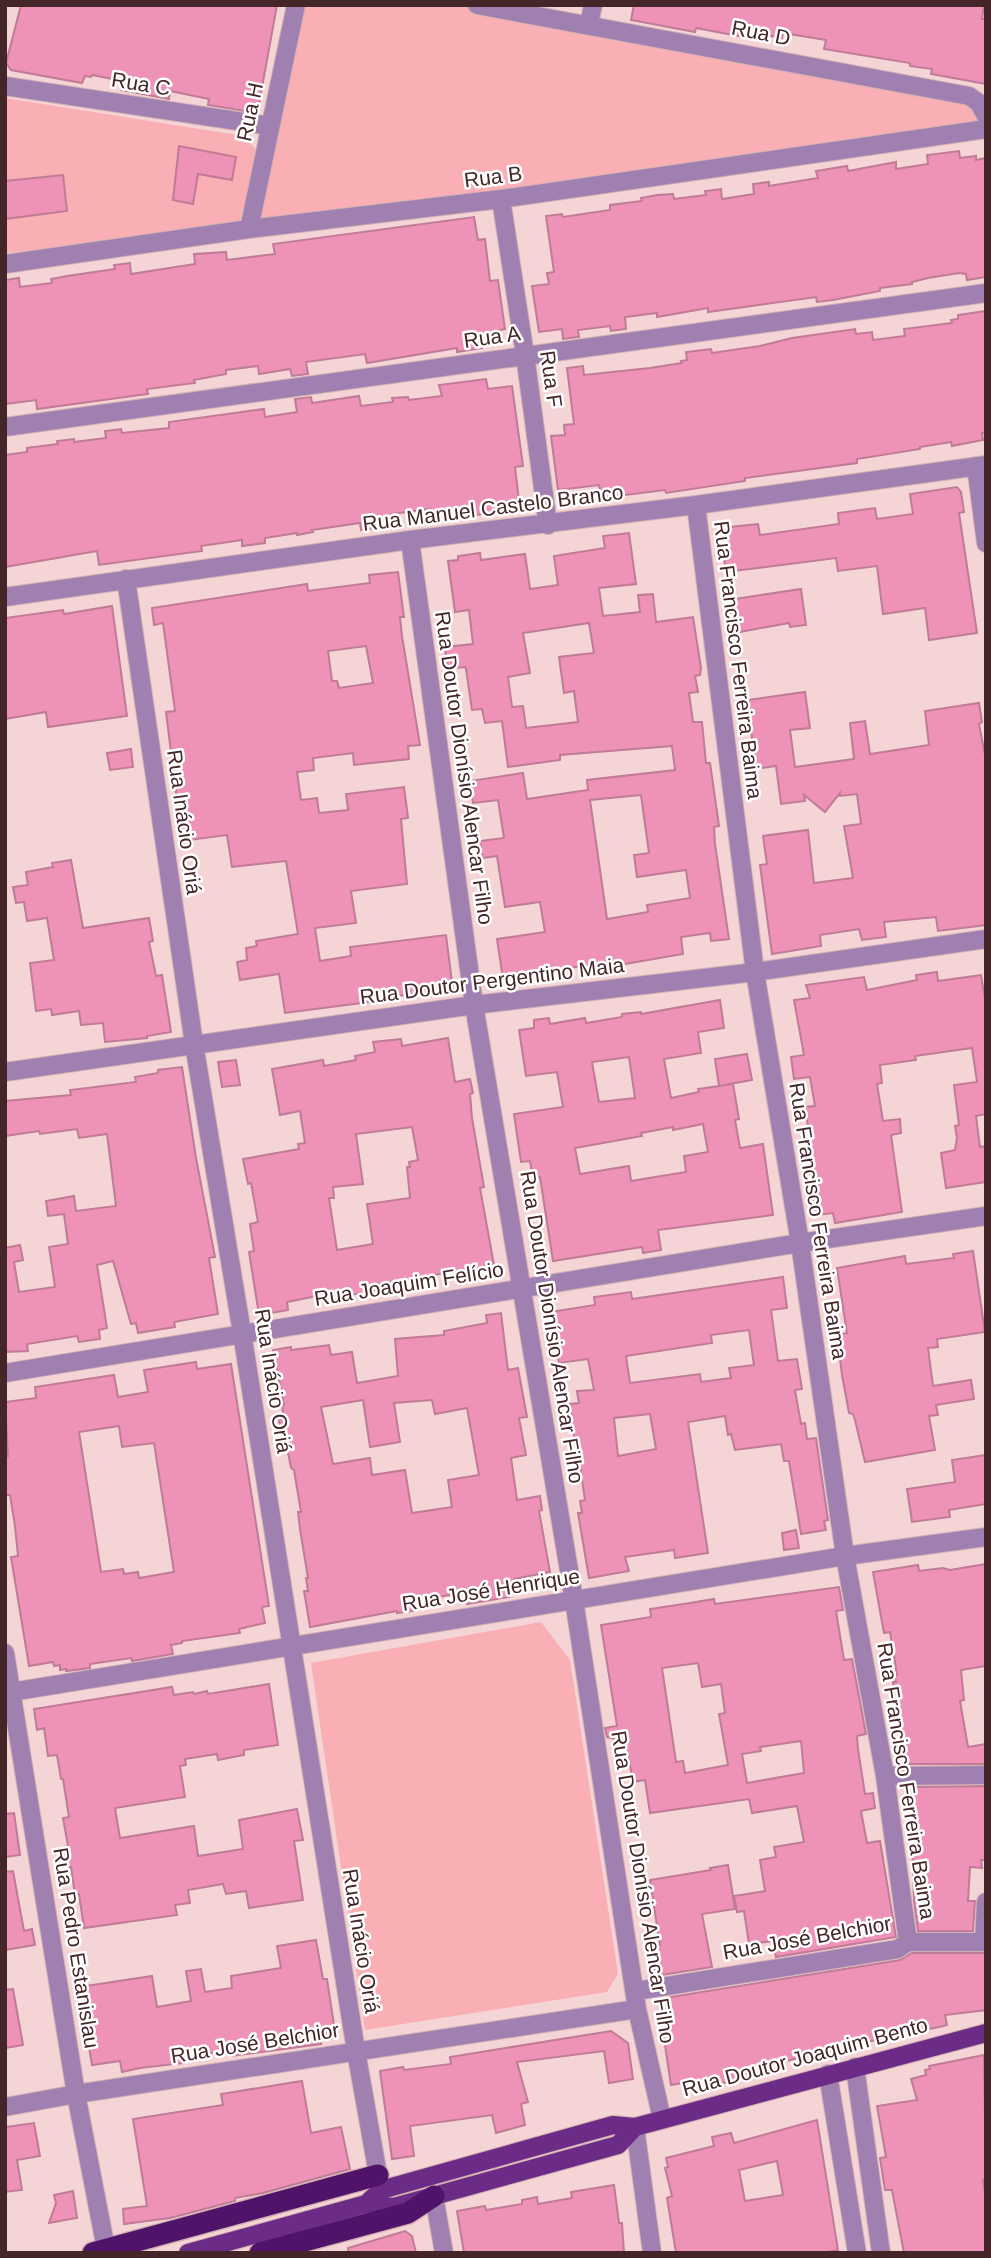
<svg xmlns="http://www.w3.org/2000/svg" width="991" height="2258" font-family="Helvetica,sans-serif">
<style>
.green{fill:#faafb5}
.building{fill:#ee92b8;stroke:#c07b97;stroke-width:2;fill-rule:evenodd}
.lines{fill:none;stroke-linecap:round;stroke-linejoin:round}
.minor-casing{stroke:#d2b1b3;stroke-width:20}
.major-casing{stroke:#d2b1b3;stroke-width:20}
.highway-casing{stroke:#d2b1b3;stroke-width:24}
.minor{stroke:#a07fb1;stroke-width:18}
.major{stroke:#6b2b86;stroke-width:18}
.highway{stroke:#511369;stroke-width:21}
.labels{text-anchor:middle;stroke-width:5;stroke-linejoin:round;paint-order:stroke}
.street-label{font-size:21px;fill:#442528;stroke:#fff}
</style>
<rect width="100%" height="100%" fill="#f5d4d6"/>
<path class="green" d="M297 5H464L969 97 986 123 249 229Z
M5 98 244 136 258 152 238 229 5 253Z
M541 1622 570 1660 618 1974 607 1992 365 2030 311 1663Z"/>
<path class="building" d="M21 5H277L259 104 251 112 208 105 209 99 170 91 169 99 121 90 123 81 92 75 91 77 85 76 82 83 11 70 6 63Z
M634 5H984L982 19H986V84L931 74 932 69 910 66V63L824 49 826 40 783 33 782 38 761 34 760 40 696 28 695 32 631 20Z
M179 146 236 157 232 180 198 174 193 204 173 200Z
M959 151 960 158 976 156V160L986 158V277L967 280 966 274 959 273 928 278 912 282V284L880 288V291L833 300 817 302 816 297 708 312V308L657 317V313L625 317 626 329 611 331 610 326 578 330 579 337 563 339 562 329 539 332 532 286 549 284 547 273 554 272 546 216 562 214 563 217 610 210V205L642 201 641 198 657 195 673 194 674 199 706 195 705 191 721 189 722 199 754 194 753 184 769 182V186L818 178 816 171 847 166 848 171 896 162V169L928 164 927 155Z
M63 175 67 211 5 219V181Z
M474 217 478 240 485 239 490 281 498 280 505 329 496 331 498 342 482 344V348L457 352V348L367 363 365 354 306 362 308 374 292 376 290 369 259 374 258 366 226 370V374L194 380 195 383 147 389 148 394 37 409 36 400 5 404V280L19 278 20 287 52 283 51 279 67 276 115 269 114 265 130 263 131 274 195 264 194 254 226 252 227 260 275 254 273 244Z
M986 311V433H982L983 440 952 446 951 442 920 447V449L857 459V463L745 478V481L666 493 665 490 601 498 599 485 558 490 551 436 565 435 564 425 574 424 567 368 583 366 584 375 650 368 682 363 681 361 687 360 686 352 711 349 712 353 760 346 792 338 855 329 856 334 872 332 873 340 905 336 904 329 952 323 951 320 958 319V315Z
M486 379 488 389 512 386 523 466 515 467 520 509 432 521 431 509 391 514 393 526 361 530 360 523 312 530 313 532 297 535V533L265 538V543L242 546V540L201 546 202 551 99 565 97 551 5 567V455L27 452V448L58 444 57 441 74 439V442L106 438 105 431 121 429 122 433 169 428V422L264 409 265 417 297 412 295 399 311 397 312 403 359 396 361 406 393 402 392 398 408 397 409 400 442 396 439 385Z
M957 487 961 492 964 512 959 513 977 633 929 640 925 608 883 614 877 566 838 571 836 558 726 572 720 528 758 524 760 535 839 524 838 513 875 508 877 519 913 514 910 494Z
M629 533 636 584 599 588 603 616 640 612 638 595 653 594 656 622 693 617 701 668 700 675 695 676 698 692 689 693 693 722H702L706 763H710L719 826 714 827 715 844 729 939 711 941 710 933 681 937 683 954 613 966 612 961 503 979 497 939 545 932 540 902 505 907 497 856 482 858 480 841 504 838 498 800 473 803 470 781 523 773 527 799 588 790 587 780 675 770 672 746 560 755V760L508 767 502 721 485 723 482 709 472 710 466 669 465 667 447 669 445 647 473 644 469 610 455 612 448 561 458 560V556L480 553 481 560 525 554 530 589 558 585 554 556 605 548 603 536ZM589 623 594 653 559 657 564 693 574 691 578 722 526 728 523 706 512 707 508 677 530 673 523 633ZM641 795 649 853 634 855 637 877 686 870 690 898 647 905 648 912 607 919 590 800Z
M398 572 404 617H400L402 636 420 745 408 746 409 759 354 765 353 753 313 758 314 770 297 772 301 800 317 798 319 813 348 810 346 794 404 787 408 818 401 819 407 884 351 891 356 923 315 928 320 961 351 956 350 947 446 935 453 990 369 999V1002L285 1013 279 974 240 980 237 962 247 960 246 948 257 946 256 941 298 934 286 861 232 867 227 835 182 841 166 712 175 711 163 623 154 625 152 608 307 584 308 591 370 583 369 575ZM366 646 373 683 339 688 337 681H332L328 651Z
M801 589 806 625 790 627 789 623 734 633 728 600Z
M112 606 127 716 48 727 46 712 5 719V618L63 610 64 614Z
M805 692 810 728 790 730 795 767 854 759 850 723 865 721 870 754 929 745 925 711 979 703 982 722 979 724 986 760V925L938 931 936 917 884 922 886 937 862 940 859 929 820 935 821 946 772 954 760 865 767 864 763 836 808 830 814 883 853 878 844 826 861 824 857 794 840 796V793L825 812 804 795 805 801 781 804 776 766 756 769 747 700Z
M131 749 133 767 110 770 107 753Z
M71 860 83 928 149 918 153 941 149 942 156 976 162 975 171 1032 147 1036V1038L105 1042 103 1023 81 1025 79 1011 52 1015 51 1009 36 1011 30 963 54 960 47 918 27 921 24 902 16 903 13 887 28 885 26 872 53 867 52 863Z
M937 972 938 981 981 975 986 1004V1114L976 1116 980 1147 986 1146V1182L946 1188 941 1153 955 1150 957 1138 955 1126 959 1125 954 1085 977 1082 972 1048 915 1056 916 1060 880 1065 882 1083 877 1084 883 1121 900 1119 901 1133 891 1135 902 1212 835 1223 833 1213 816 1215 809 1167 814 1166 805 1107 815 1106 810 1077 794 1079 791 1057 804 1055 794 1000 810 998 806 985 864 977 867 990 917 980 916 975Z
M720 1000 724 1028 698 1032 701 1053 664 1059 671 1098 699 1092 698 1089 733 1084 739 1119 735 1120 740 1148 763 1144 773 1215 658 1230 661 1250 643 1253 642 1247 553 1261 540 1177 533 1178 530 1161 521 1162 514 1114 563 1107 557 1072 526 1076 519 1030 534 1028V1020L549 1018 550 1024 585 1018 586 1023 622 1017V1014L641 1012V1014ZM629 1057 635 1098 599 1102 592 1062ZM703 1124 708 1152 684 1156 686 1172 631 1181 629 1166 580 1174 575 1148 642 1136 641 1133 673 1127V1130Z
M448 1038 455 1082 470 1079 473 1093 470 1094 472 1118 484 1187 480 1188 494 1265 378 1284 379 1290 344 1296 345 1300 328 1303 327 1294 287 1302 288 1310 259 1315 249 1252 254 1251 250 1224 258 1222 251 1183 248 1184 243 1159 299 1149 298 1144 305 1143 300 1111 280 1115 272 1069 323 1060 324 1066 356 1060 355 1056 375 1052 373 1042 401 1039 402 1046ZM412 1127 418 1160 409 1162 410 1167H407L410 1198 367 1204 373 1244 337 1250 329 1198H334L333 1187 363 1184 356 1134Z
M747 1054 752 1080 719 1086 715 1059Z
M236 1060 240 1085 222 1087 218 1062Z
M182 1067 196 1158 215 1257 209 1258 218 1314 174 1322 175 1327 138 1333 136 1323 131 1324 113 1261 97 1265 107 1328 99 1330 100 1339 79 1342 77 1336 27 1344 28 1351 5 1352V1248L20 1245 23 1260 14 1262 19 1292 55 1287 49 1247 68 1244 64 1214 48 1216 46 1201 74 1196 76 1211 116 1206 107 1134 79 1138 77 1129 40 1134 39 1131 5 1136V1101L71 1095 70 1090 136 1082 135 1077 158 1073V1070Z
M973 1251 985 1332 937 1339 938 1347 928 1348 933 1386 971 1380 974 1399 936 1405 938 1415 929 1416 935 1450 865 1462 855 1420 853 1414 849 1413 842 1375 837 1335 847 1333 837 1268 905 1256 906 1264 954 1258 953 1254Z
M783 1277 787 1308 771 1310 778 1361 797 1359 802 1389 795 1390 801 1424 805 1423 807 1439 816 1438 828 1520 824 1521 826 1530 801 1534 789 1461H784L781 1444 735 1450 731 1434 728 1435 725 1416 688 1422 708 1553 675 1558 674 1550 625 1557 629 1571 589 1578 578 1513H582L580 1501 585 1500 579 1460H577L570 1404 579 1403 577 1391 594 1390 588 1359 559 1363 550 1312 595 1305 594 1297 631 1292 632 1299ZM749 1330 754 1365 729 1368 731 1378 701 1382 700 1374 630 1383 626 1356 712 1343 711 1335ZM650 1414 656 1449 618 1456 614 1418Z
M501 1313 508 1370 518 1368 527 1417 519 1418 526 1455 511 1458 517 1500 540 1496 542 1510 539 1511 550 1572 514 1579 516 1590 508 1591 509 1597 467 1604 469 1592 425 1599 426 1602 412 1605 413 1611 397 1613V1611L310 1627 304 1591H308L306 1578H308L300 1529 298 1512H301L294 1470 291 1468 285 1437 282 1438 279 1420 284 1419 282 1405H284L273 1350 291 1347V1350L329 1345 331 1355 352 1352 357 1383 398 1376 395 1339 444 1335V1331L487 1323 486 1315ZM363 1400 370 1447 400 1442 394 1403 432 1400 435 1414 467 1408 479 1475 448 1480 452 1507 412 1513 405 1470 372 1475 370 1458 333 1464 321 1407Z
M196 1362 197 1369 231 1364 269 1606 262 1607 265 1623 239 1629 240 1633 182 1641V1643L171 1645 173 1654 132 1661 131 1658 90 1664V1668L66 1671V1669L60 1670V1665L54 1666 53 1662 29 1666 11 1557 18 1556 15 1526 10 1495H5V1456H8L5 1402 36 1398 35 1387 114 1375 118 1397 148 1392 144 1370ZM119 1426 122 1447 154 1443 174 1572 139 1578 138 1572 124 1574 123 1569 101 1572 79 1432Z
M986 1455V1504L949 1510 950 1517 912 1522 907 1489 955 1482 952 1460Z
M796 1530 799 1548 784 1550 782 1533Z
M986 1564V1666L961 1670 964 1700 960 1701 968 1747 986 1744V1764H906L894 1697 893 1682H896L894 1675H897L893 1650 890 1632 884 1633 873 1572 918 1565 919 1571 943 1568 950 1570Z
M839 1587 843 1610 836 1611 844 1660 852 1659 866 1734 857 1736 858 1749 865 1794 873 1793 875 1808 861 1811 867 1843 880 1841 896 1937 776 1957 773 1941 749 1944 744 1911 737 1912 734 1896 765 1891 760 1860 776 1857 774 1847 804 1842 797 1806 752 1813 749 1799 650 1813 645 1780 633 1782 627 1748 617 1750 615 1739 607 1737 605 1728 617 1726 601 1625 651 1617 650 1609 690 1603 714 1599 715 1604ZM698 1663 702 1687 721 1684 725 1713 719 1714 728 1765 685 1773 683 1761 676 1762 662 1668ZM801 1741 804 1773 747 1783 742 1754 761 1751 760 1747Z
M269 1684 278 1745 244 1750V1755L218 1760 217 1754 185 1759 186 1765 180 1766 185 1797 115 1808 120 1838 194 1826 198 1856 243 1849 239 1820 297 1809 303 1840 294 1841 303 1900 249 1908 246 1891 226 1894 223 1884 188 1890 190 1903 175 1905 177 1915 84 1928 79 1894 75 1895 71 1867H67L64 1847 68 1846 63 1818 69 1817 63 1779H61L57 1755 48 1756 44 1728 37 1730 34 1709 172 1687 174 1695 193 1692 194 1694 207 1691 208 1694Z
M986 1786V1860H981L982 1868 970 1867 968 1901H975L973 1931H918L914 1901 910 1787Z
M14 1813 20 1855 5 1857V1814Z
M728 1865 735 1909 702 1914 712 1967 655 1976 650 1947 660 1945 650 1880 711 1870 710 1868Z
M13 1871 24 1931 32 1929 35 1945 5 1950V1872Z
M316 1940 323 1979H327L336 2038 321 2040V2044L231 2056 230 2053 217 2055 216 2052 183 2058 184 2063 140 2068 122 2072 120 2061 92 2065 79 1987 152 1976 157 2007 191 2001 186 1971 201 1969 205 1992 232 1988 231 1976 281 1968 277 1946Z
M912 1953H986V2010L945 2015 947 2025 939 2027 872 2041 861 2043 862 2047 819 2053 770 2065 771 2067 741 2075 742 2078 709 2087 695 2089 693 2081 671 2085 658 1999 900 1960Z
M13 1989 23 2045 5 2048V1990Z
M611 2031 628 2043 633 2079 609 2083 604 2051 517 2062 528 2102 521 2104 525 2125 496 2133 492 2115 410 2126 414 2156 392 2159 380 2071 403 2067 404 2070 451 2064 450 2057Z
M984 2055 986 2179 983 2180 986 2198V2253H904L892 2190H885L880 2158 886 2157 877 2106 917 2100 911 2079 926 2075 925 2070 930 2069 929 2066Z
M302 2081 311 2133 341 2127 350 2169 263 2193 235 2198V2201L170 2218 124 2224 123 2209 147 2206 133 2119 223 2105 221 2094Z
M817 2120 838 2250 824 2253H676L667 2198 672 2196 665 2168 668 2167 666 2158 714 2146 712 2137 731 2133 734 2143ZM777 2161 783 2195 745 2201 739 2170Z
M34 2123 40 2156 17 2160 22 2190 5 2192V2127Z
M614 2185 619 2223H622L624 2253H464L457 2211 485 2206 486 2210 522 2204V2200L537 2197 538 2204 572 2198 571 2192Z
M73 2191 77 2218 49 2223 56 2203 54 2195Z
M405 2231 412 2236 416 2253H348V2248Z"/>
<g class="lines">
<defs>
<path id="minor" d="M477 5 969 96 979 103 986 116
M589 24 593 5
M5 86 270 126
M501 199 525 355 548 525
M249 229 296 5
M5 264 249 229 501 199 986 129
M5 427 986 293
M976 466 986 543
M696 505 755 972 800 1243 845 1556 885 1776 908 1942
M410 540 474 1005 574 1600 637 2009 662 2119
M126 579 194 1044 242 1333 356 2051 380 2186
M5 597 410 540 696 505 986 465
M5 1072 474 1005 755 972 986 939
M5 1373 800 1243 986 1216
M5 1653 76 2094 106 2249
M5 1693 845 1556 986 1537
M885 1776 986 1775
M984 1942 986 1902
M636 1991 898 1949 908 1942H986
M855 2067 881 2253
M828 2074 857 2253
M5 2107 76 2094 637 2009
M635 2127 652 2253
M434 2196 444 2253"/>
<path id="major" d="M366 2204 381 2190 613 2125 635 2127 986 2033
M188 2253 366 2204 394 2207 618 2145 635 2127"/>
<path id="highway" d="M93 2253 378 2175
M260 2253 408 2213 434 2196"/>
</defs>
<use href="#minor" class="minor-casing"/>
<use href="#major" class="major-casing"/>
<use href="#highway" class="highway-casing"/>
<use href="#minor" class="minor"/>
<use href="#major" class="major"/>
<use href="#highway" class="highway"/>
</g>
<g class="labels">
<g class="street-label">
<text transform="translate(761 33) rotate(11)" y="7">Rua D</text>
<text transform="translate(141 84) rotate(9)" y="7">Rua C</text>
<text transform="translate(250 112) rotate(-78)" y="7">Rua H</text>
<text transform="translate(493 177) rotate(-7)" y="7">Rua B</text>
<text transform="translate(492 337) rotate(-8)" y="7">Rua A</text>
<text transform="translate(551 379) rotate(82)" y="7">Rua F</text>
<text transform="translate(493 508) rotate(-7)" y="7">Rua Manuel Castelo Branco</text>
<text transform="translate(738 660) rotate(83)" y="7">Rua Francisco Ferreira Baima</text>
<text transform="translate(464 768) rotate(82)" y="7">Rua Doutor Dionísio Alencar Filho</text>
<text transform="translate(184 822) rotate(82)" y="7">Rua Inácio Oriá</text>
<text transform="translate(492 981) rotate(-7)" y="7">Rua Doutor Pergentino Maia</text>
<text transform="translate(818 1221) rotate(81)" y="7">Rua Francisco Ferreira Baima</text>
<text transform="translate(409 1284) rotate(-9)" y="7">Rua Joaquim Felício</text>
<text transform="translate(552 1327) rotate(81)" y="7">Rua Doutor Dionísio Alencar Filho</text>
<text transform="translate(273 1381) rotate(81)" y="7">Rua Inácio Oriá</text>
<text transform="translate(491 1590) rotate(-9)" y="7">Rua José Henrique</text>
<text transform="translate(906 1781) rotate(81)" y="7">Rua Francisco Ferreira Baima</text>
<text transform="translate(643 1887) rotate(81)" y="7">Rua Doutor Dionísio Alencar Filho</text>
<text transform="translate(807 1938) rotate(-10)" y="7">Rua José Belchior</text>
<text transform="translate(361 1941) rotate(81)" y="7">Rua Inácio Oriá</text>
<text transform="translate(76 1948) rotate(81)" y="7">Rua Pedro Estanislau</text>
<text transform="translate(255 2043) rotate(-9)" y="7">Rua José Belchior</text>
<text transform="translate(805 2057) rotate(-15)" y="7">Rua Doutor Joaquim Bento</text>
</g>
</g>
<rect width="991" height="2258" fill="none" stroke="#442528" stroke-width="14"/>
</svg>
